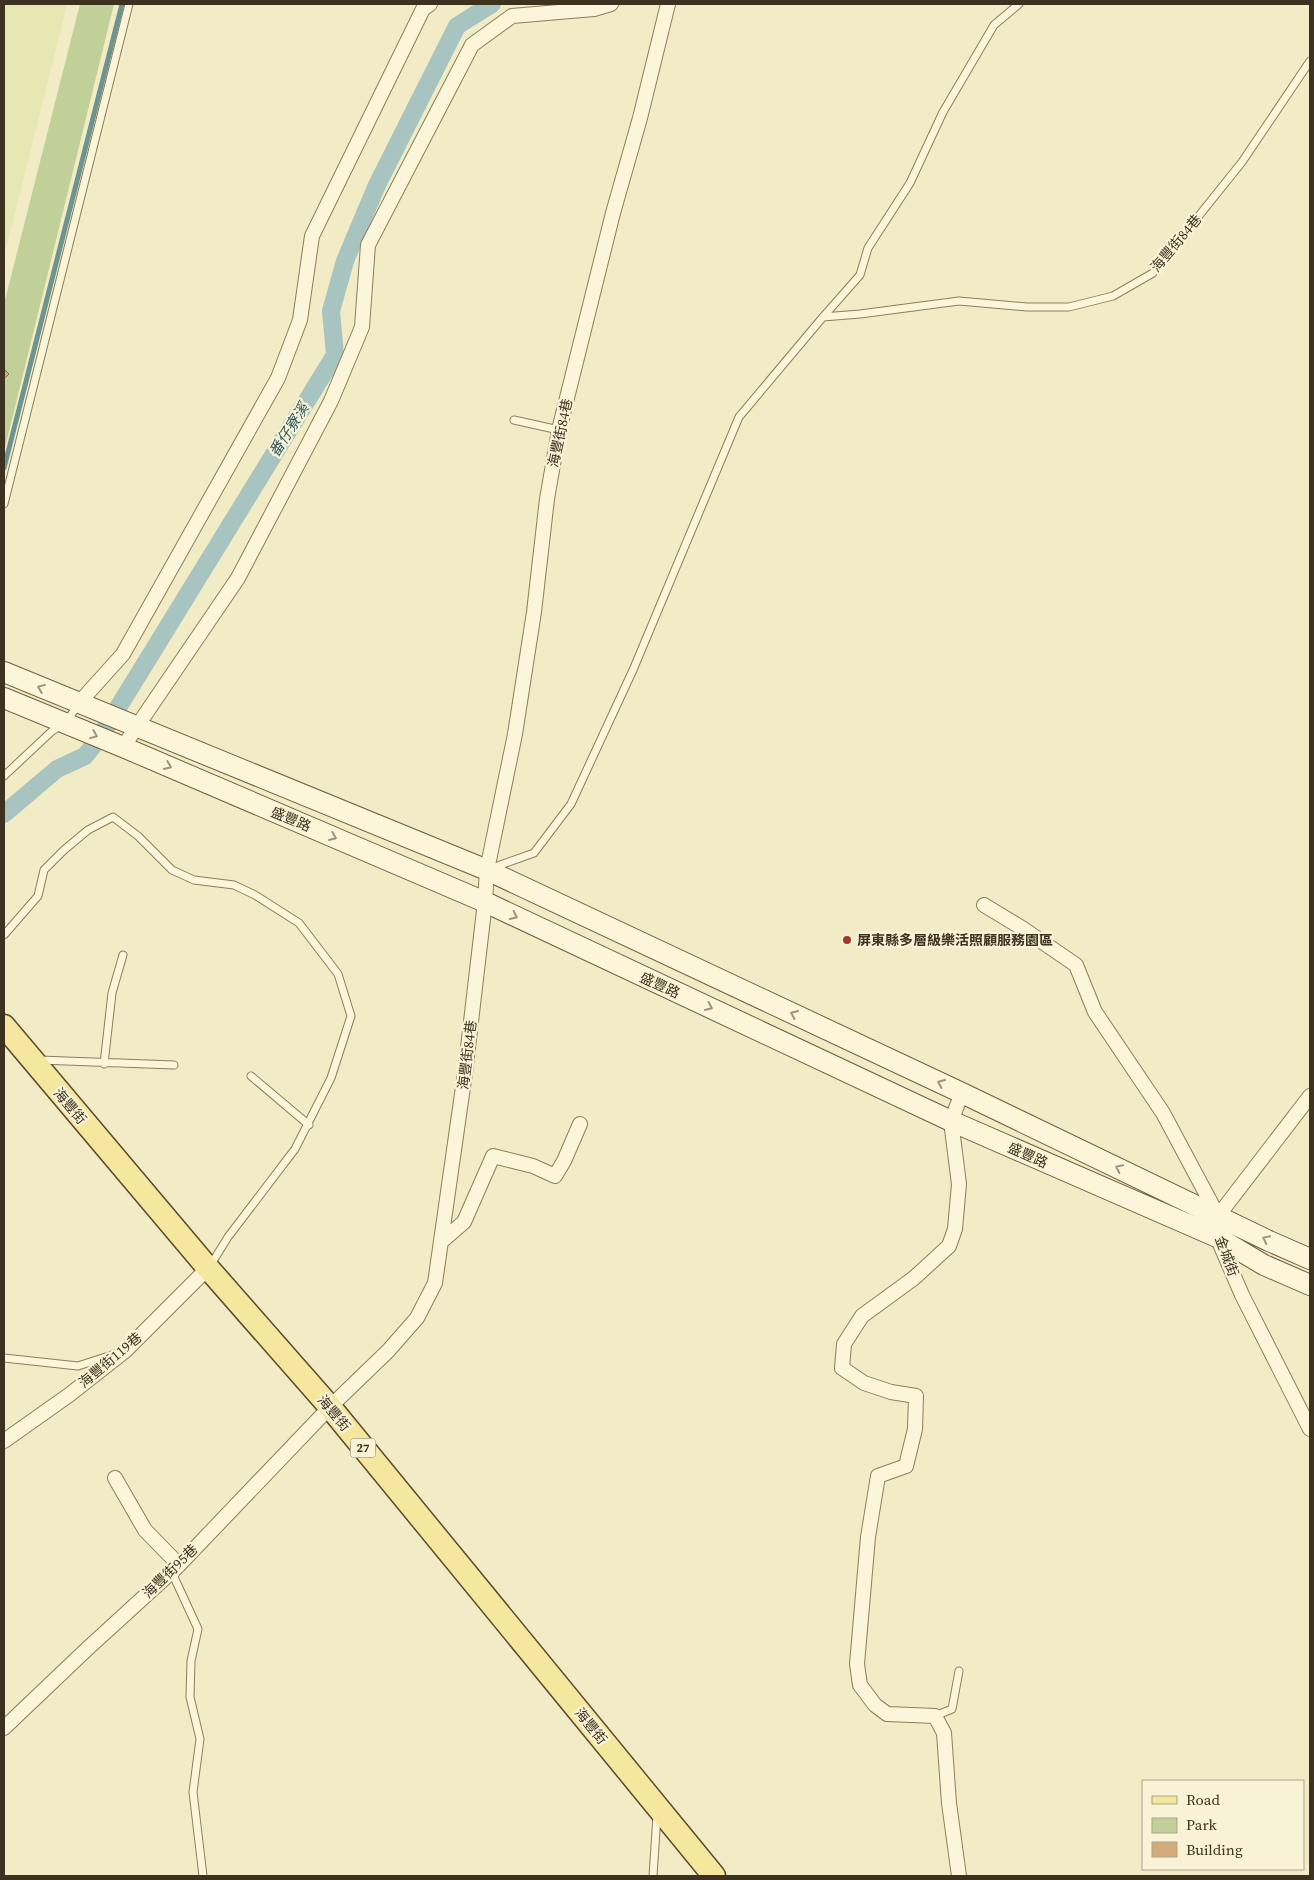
<svg xmlns="http://www.w3.org/2000/svg" width="1314" height="1880" font-family="'Source Serif 4','Noto Sans TC',serif">
<style>
.farmland{fill:#e7e7b3}
.green{fill:#c1d099}
.lines{fill:none;stroke-linecap:round;stroke-linejoin:round}
.stream{stroke:#6d9490;stroke-width:5}
.canal{stroke:#a8c4c0;stroke-width:18}
.building{fill:#d1ac7a;stroke:#8f6b3f}
.lane-casing{stroke:#8e7e5a;stroke-width:9}
.street-casing{stroke:#8e7e5a;stroke-width:16}
.secondary-casing{stroke:#705e3d;stroke-width:22}
.primary-casing{stroke:#5c4a2e;stroke-width:25}
.lane{stroke:#fbf6da;stroke-width:7}
.street{stroke:#fbf6da;stroke-width:14}
.secondary{stroke:#fbf6da;stroke-width:20}
.primary{stroke:#f5e79d;stroke-width:22}
.oneway{stroke:#9c947c}
.poi-dot{fill:#a13826;stroke:#f8f3d6;stroke-width:2}
.labels{text-anchor:middle;stroke-width:4.5;stroke-linejoin:round;paint-order:stroke}
.shield{fill:#f8f3d6;stroke:#756c56;stroke-width:1}
.shield-label{font-size:12px;font-weight:bold;fill:#3d321f}
.street-label{font-size:14px;fill:#3d321f;stroke:#f8f3d6}
.poi-label{font-size:14px;font-weight:bold;fill:#3d321f;stroke:#f8f3d6;text-anchor:start}
.water-label{font-size:15px;font-style:italic;fill:#2d595e;stroke:#f8f3d6}
</style>
<rect width="100%" height="100%" fill="#f1ebc6"/>
<path class="farmland" d="M4 4H67L4 256Z"/>
<path class="green" d="M80 4H114L4 452V379L9 374 4 369V304Z"/>
<g class="lines">
<path class="stream" d="M4 468 122 4"/>
<path class="canal" d="M4 814 57 769 85 756 100 737 335 355 331 311 345 261 377 185 457 26 492 4"/>
</g>
<path class="building" d="M4 369 9 374 4 379Z"/>
<g class="lines">
<defs>
<path id="lane" d="M823 317 860 314 959 301 1027 307H1069L1113 296 1153 273 1242 162 1310 61
M514 420 559 430
M4 504 129 4
M4 776 52 731 65 723 79 704
M492 868 534 853 571 804 633 670 739 417 823 317 860 275 868 248 910 183 943 112 994 25 1019 4
M4 935 38 896 44 870 64 850 88 830 113 817 138 836 172 870 194 880 234 885 255 895 299 923 338 974 351 1016 331 1078 295 1149 228 1237 210 1266
M39 1060 174 1065
M104 1064 112 993 123 955
M251 1076 309 1125
M4 1358 78 1366 115 1354
M177 1570 174 1577 198 1629 191 1661 190 1697 200 1739 193 1792 203 1876
M935 1716 952 1709 959 1671
M653 1876 657 1815"/>
<path id="street" d="M79 703 123 654 278 378 300 320 312 236 423 9 430 4
M123 747 238 578 331 401 362 327 368 245 472 45 512 16 594 9 611 4
M984 905 1022 928 1076 965 1095 1012 1163 1113 1218 1216
M1310 1096 1218 1216 1217 1237 1242 1295 1310 1429
M442 1241 464 1222 493 1156 533 1166 555 1176 564 1161 580 1124
M4 1441 69 1395 125 1351 208 1268
M115 1478 145 1530 179 1565
M4 1728 87 1649 179 1565 330 1407 388 1351 417 1318 435 1283 465 1073 485 902 487 870 515 734 534 612 547 499 559 430 613 213 640 118 668 4
M959 1876 949 1803 944 1733 935 1716 887 1714 875 1705 860 1685 857 1664 868 1537 878 1476 906 1466 915 1429 916 1396 891 1392 864 1383 842 1368 844 1344 862 1316 914 1278 949 1246 955 1229 959 1184 951 1121 962 1093"/>
<path id="secondary" d="M4 672 487 870 962 1093 1269 1241 1310 1259
M4 698 123 747 485 902 951 1121 1217 1237 1264 1265 1310 1285"/>
<path id="primary" d="M4 1026 208 1268 330 1407 714 1876"/>
</defs>
<use href="#lane" class="lane-casing"/>
<use href="#street" class="street-casing"/>
<use href="#secondary" class="secondary-casing"/>
<use href="#primary" class="primary-casing"/>
<use href="#lane" class="lane"/>
<use href="#street" class="street"/>
<use href="#secondary" class="secondary"/>
<use href="#primary" class="primary"/>
</g>
<defs><path id="oneway-chevron" d="M-2-3.5L2.5 0L-2 3.5" fill="none" stroke-width="1.6" stroke-linecap="round" stroke-linejoin="round" transform="scale(1.25)"/></defs>
<g class="oneway">
<use href="#oneway-chevron" transform="translate(41 688) rotate(-158)"/>
<use href="#oneway-chevron" transform="translate(94 735) rotate(22)"/>
<use href="#oneway-chevron" transform="translate(168 766) rotate(23)"/>
<use href="#oneway-chevron" transform="translate(333 837) rotate(23)"/>
<use href="#oneway-chevron" transform="translate(514 916) rotate(25)"/>
<use href="#oneway-chevron" transform="translate(709 1007) rotate(25)"/>
<use href="#oneway-chevron" transform="translate(794 1014) rotate(-155)"/>
<use href="#oneway-chevron" transform="translate(941 1083) rotate(-155)"/>
<use href="#oneway-chevron" transform="translate(1119 1168) rotate(-154)"/>
<use href="#oneway-chevron" transform="translate(1266 1239) rotate(-154)"/>
</g>
<circle class="poi-dot" cx="847" cy="940" r="5"/>
<g class="labels">
<rect class="shield" x="350.5" y="1438.5" width="25" height="19" rx="4"/>
<g class="shield-label">
<text x="363" y="1452">27</text>
</g>
<g class="street-label">
<text transform="translate(1176 243) rotate(-50)" y="5">海豐街84巷</text>
<text transform="translate(560 433) rotate(-78)" y="5">海豐街84巷</text>
<text transform="translate(291 819) rotate(23)" y="5">盛豐路</text>
<text transform="translate(660 985) rotate(25)" y="5">盛豐路</text>
<text transform="translate(467 1055) rotate(-83)" y="5">海豐街84巷</text>
<text transform="translate(70 1106) rotate(50)" y="5">海豐街</text>
<text transform="translate(1028 1155) rotate(24)" y="5">盛豐路</text>
<text transform="translate(1227 1256) rotate(70)" y="5">金城街</text>
<text transform="translate(110 1360) rotate(-40)" y="5">海豐街119巷</text>
<text transform="translate(334 1413) rotate(50)" y="5">海豐街</text>
<text transform="translate(170 1571) rotate(-44)" y="5">海豐街95巷</text>
<text transform="translate(591 1726) rotate(51)" y="5">海豐街</text>
</g>
<g class="poi-label">
<text x="857" y="945">屏東縣多層級樂活照顧服務園區</text>
</g>
<g class="water-label">
<text transform="translate(289 430) rotate(-58)" y="5">番仔寮溪</text>
</g>
</g>
<rect width="1314" height="1880" fill="none" stroke="#3d321f" stroke-width="10"/>
<rect x="1142" y="1780" width="162" height="90" fill="#f8f3d6" stroke="#ada68d"/>
<rect x="1152" y="1796" width="25" height="8" fill="#f5e79d" stroke="#ada68d"/>
<text x="1186" y="1805" font-size="15" fill="#3d321f">Road</text>
<rect x="1152" y="1818" width="25" height="15" fill="#c1d099" stroke="#ada68d"/>
<text x="1186" y="1830" font-size="15" fill="#3d321f">Park</text>
<rect x="1152" y="1842" width="25" height="15" fill="#d1ac7a" stroke="#ada68d"/>
<text x="1186" y="1855" font-size="15" fill="#3d321f">Building</text>
</svg>
